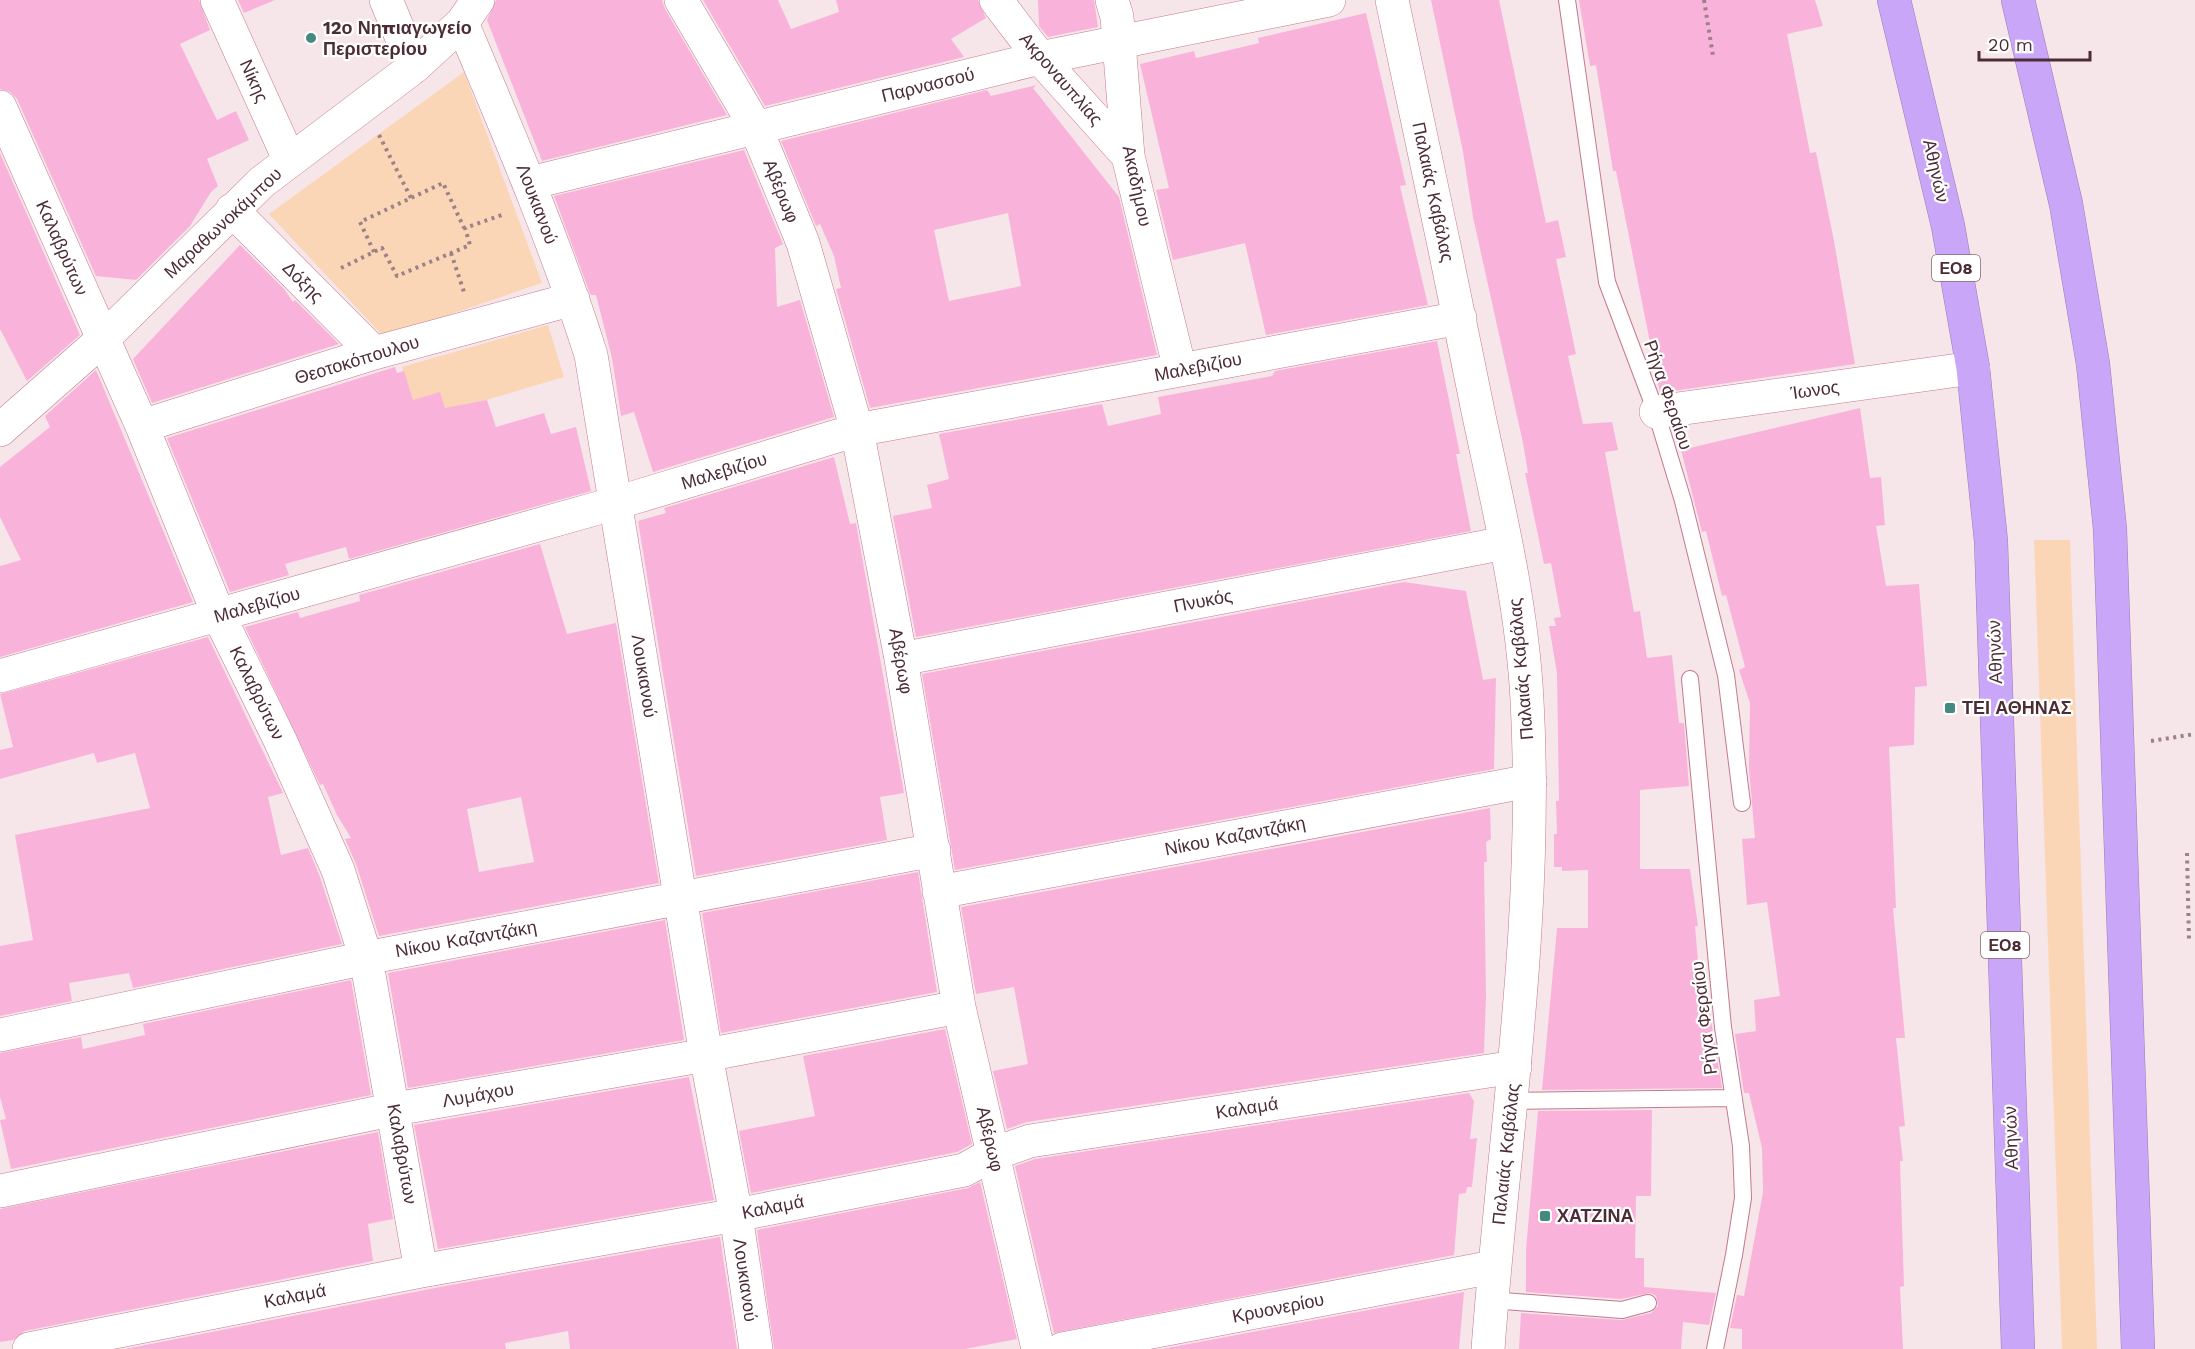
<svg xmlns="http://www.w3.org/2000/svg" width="2195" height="1349" font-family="'Work Sans',sans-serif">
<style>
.green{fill:#fad6b6}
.building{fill:#f9b3db;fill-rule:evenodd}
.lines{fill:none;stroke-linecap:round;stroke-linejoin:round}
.lane-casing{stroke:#c4798c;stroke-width:18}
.street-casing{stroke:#c4798c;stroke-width:34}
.secondary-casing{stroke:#c4798c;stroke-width:34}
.highway-casing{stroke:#9e7cb3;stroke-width:34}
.path{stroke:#9b8288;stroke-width:4;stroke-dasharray:3 4.5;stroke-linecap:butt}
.lane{stroke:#fff;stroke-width:16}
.street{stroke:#fff;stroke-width:33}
.secondary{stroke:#fff;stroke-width:33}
.highway{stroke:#c9a6f7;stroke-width:33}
.poi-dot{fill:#458a81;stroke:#fff;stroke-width:2}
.labels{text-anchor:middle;stroke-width:4.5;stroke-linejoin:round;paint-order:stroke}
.shield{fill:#fff;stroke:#826c72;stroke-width:1.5}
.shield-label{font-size:16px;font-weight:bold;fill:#4d2d35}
.poi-label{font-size:18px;font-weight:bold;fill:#4d2d35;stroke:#fff;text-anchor:start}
.street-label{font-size:18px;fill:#4d2d35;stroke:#fff}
</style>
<rect width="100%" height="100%" fill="#f7e6e9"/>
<path class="green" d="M464 72 542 283 384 337 269 214Z
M548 325 564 377 419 420 402 367Z
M2034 540H2070L2097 1349H2062Z"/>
<path class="building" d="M0 0H199L210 30 180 44 217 120 236 111 249 140 207 159 218 186 211 192 190 226 136 280 96 276 17 99 10 92 0 89Z
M238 0H275L244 13Z
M496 0H662L665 9 727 115 542 161 487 20Z
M703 0H778L791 29 839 12 836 0H978L986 18 951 39 964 57 765 106Z
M1038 0H1094L1098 27 1048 37 1039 26Z
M1431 0H1499L1546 223 1558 220 1566 257 1556 259 1576 354 1568 356 1583 424 1612 422 1618 450 1605 452 1634 612 1640 611 1647 658 1672 655 1679 723H1684L1689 786 1640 790V869H1690L1698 926H1695L1702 1008 1709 1007 1722 1088 1542 1090 1557 928H1588V870L1562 871V867H1554V834H1557L1556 801H1559L1557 673 1549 626H1556L1554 618 1561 617 1551 563 1544 564 1525 473H1528L1523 443 1473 217 1463 152Z
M1579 0H1815L1823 26 1787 34 1810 153 1816 152 1834 241 1855 364 1660 393 1616 171H1613L1596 65 1590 66Z
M1366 13 1406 185 1400 186 1428 305 1266 335 1245 243 1173 260 1156 190 1169 188 1140 64 1194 51 1196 58 1259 43 1258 38Z
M1037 85 1033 88 1119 197 1157 355 870 408 836 289 841 288 834 256 820 224 816 226 781 141 987 90 991 96ZM1008 213 1021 286 949 301 934 230Z
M744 150 783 244 775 248 777 307 800 300 834 417 653 472 634 412 621 416 612 358 596 295H591L589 291 554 196Z
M0 153 80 335 27 381 0 329Z
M240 245 284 289 293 302 295 300 339 344 152 403 133 359Z
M1437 341 1460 454H1456L1471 531 916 637 893 516 932 508 927 485 949 479 939 434 1102 404 1108 426 1161 414 1158 397 1272 376 1275 371Z
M395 367 397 373 404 371 413 400 440 392 445 408 487 400 496 427 544 413 551 434 576 427 591 491 349 559 346 547 285 564 289 575 230 592 167 438Z
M96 370 193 602 0 657V566L21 560 0 517V467L50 427 45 416Z
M1860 408 1870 478 1881 477 1885 525 1876 526 1886 586 1919 584 1927 686 1915 687 1914 745 1889 747 1896 908H1893L1905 1038H1896L1905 1126 1899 1127 1903 1161H1900L1904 1286 1900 1287 1903 1349H1742V1329L1730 1328 1737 1295 1744 1296 1763 1192 1762 1148 1749 1093H1744L1735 1034 1756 1031 1754 1000 1780 996 1767 902 1747 905 1742 839 1755 838 1749 769 1750 703 1739 670 1745 667 1726 595 1722 596 1706 531 1702 532 1681 450Z
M834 457 850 524 856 523 904 793 880 797 887 840 696 876 638 521 666 513 664 508Z
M540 544 567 634 616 623 659 883 379 936 356 864 345 839 351 838 337 815 323 784 320 785 245 627 298 612 300 618 360 601 359 595ZM521 797 534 862 479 872 467 809Z
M1404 582 1466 591 1483 680 1496 678 1494 769 955 870 922 674Z
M208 637 283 793 268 797 281 855 308 848 320 877 342 944 133 988 129 973 69 983 72 1001 0 1016V946L33 940 15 835 150 808 135 753 97 763 94 753 0 779V750L13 747 0 694Z
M1490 808 1491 839 1486 842 1487 862H1484L1486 996 1484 1053 1027 1122 1007 1129 993 1071 1028 1064 1014 987 976 994 961 907Z
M918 872 937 992 721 1033 702 913Z
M665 920 684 1040 408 1088 388 973Z
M351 980 371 1095 11 1169 0 1120 6 1119 0 1097V1053L81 1037 83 1049 145 1035 143 1024Z
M945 1029 972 1144 957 1152 751 1193 739 1131 815 1116 803 1056Z
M689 1077 714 1200 438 1249 414 1125Z
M1469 1093 1474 1101 1470 1139 1477 1138 1472 1187H1467L1466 1193 1459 1194 1454 1255 1054 1333 1015 1166 1035 1159Z
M1652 1110 1651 1196H1636L1635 1258H1644V1287L1716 1293 1709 1325 1683 1322 1681 1349H1519L1521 1313 1622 1320 1651 1313 1658 1306 1656 1296 1650 1293 1621 1299 1526 1292V1250L1538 1111Z
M378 1132 393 1219 368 1224 373 1261 25 1331 13 1340 0 1342V1209Z
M980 1182 1017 1339 965 1349H774L757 1230 968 1188Z
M720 1237 737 1349H570L568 1331 505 1343 506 1349H125L445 1286Z
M1464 1292 1459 1349H1162Z"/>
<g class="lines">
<defs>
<path id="lane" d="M1567 0 1607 282 1656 412 1683 501 1726 675 1742 803
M1690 679 1723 1027 1741 1146 1743 1198 1734 1255 1715 1349
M1512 1101 1734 1098
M1491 1300 1622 1310 1648 1303"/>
<path id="street" d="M217 0 290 161
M386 0 414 67
M681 0 755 126 803 243 857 430 901 659 959 1007 1038 1349
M996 0 1040 58 1128 156
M1112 0 1117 17 1128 156 1180 370
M462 23C508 132 555 241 591 355L706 1055 736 1215 756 1349
M0 107 142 426 219 616 280 740 338 870 366 958 421 1271
M530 183 1040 58 1329 0
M232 210 374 353
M1656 412 1973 368
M142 426 374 353 573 299
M0 430 102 340 262 182 414 67 462 23 478 0
M901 659 1505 543
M0 676 616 503 857 430 1460 318
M939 892 1530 781
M0 1035 366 958 934 850
M0 1191 395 1109 706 1055 959 1007
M29 1349 421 1271 736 1215 964 1170 993 1154 1030 1141 1515 1067
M1062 1349 1493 1267"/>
<path id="secondary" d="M1392 0C1422 139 1451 277 1479 416 1499 510 1522 604 1527 700 1539 917 1504 1133 1488 1349"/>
<path id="highway" d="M1894 0 1948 226 1973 368 1991 541 2018 1349
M2018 0 2066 204 2093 364 2110 529 2138 1349"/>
</defs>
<use href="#lane" class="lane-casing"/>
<use href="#street" class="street-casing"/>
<use href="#secondary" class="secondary-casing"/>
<use href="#highway" class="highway-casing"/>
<path class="path" d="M1704 0 1713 56
M379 135 411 198
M374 252 360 222 443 183 464 228
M451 253 464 292
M341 268 382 248 397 276 470 245 465 228 502 215
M2151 741 2195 734
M2187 853 2189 941"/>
<use href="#lane" class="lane"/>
<use href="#street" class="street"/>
<use href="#secondary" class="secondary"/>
<use href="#highway" class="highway"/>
</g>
<g class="poi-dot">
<circle cx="311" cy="38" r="6"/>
<rect x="1944" y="702" width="12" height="12" rx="3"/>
<rect x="1539" y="1210" width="12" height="12" rx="3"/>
</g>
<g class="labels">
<g class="shield">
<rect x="1932" y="255" width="48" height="26" rx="4.5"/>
<rect x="1981" y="932" width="48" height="26" rx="4.5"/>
</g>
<g class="shield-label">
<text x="1956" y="274">ΕΟ8</text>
<text x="2005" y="951">ΕΟ8</text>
</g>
<g class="poi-label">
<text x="323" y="34">12ο Νηπιαγωγείο<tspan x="323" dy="21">Περιστερίου</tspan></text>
<text x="1962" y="714">ΤΕΙ ΑΘΗΝΑΣ</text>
<text x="1557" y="1222">ΧΑΤΖΙΝΑ</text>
</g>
<g class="street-label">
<text transform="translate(1061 79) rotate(49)" y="6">Ακροναυπλίας</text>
<text transform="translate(254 81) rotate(66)" y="6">Νίκης</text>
<text transform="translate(928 85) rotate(-14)" y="6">Παρνασσού</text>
<text transform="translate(1936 171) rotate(77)" y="6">Αθηνών</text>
<text transform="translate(1137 186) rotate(78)" y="6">Ακαδήμου</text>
<text transform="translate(781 191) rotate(68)" y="6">Αβέρωφ</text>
<text transform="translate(1433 192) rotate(78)" y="6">Παλαιάς Καβάλας</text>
<text transform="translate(537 204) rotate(69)" y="6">Λουκιανού</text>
<text transform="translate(223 223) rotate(-43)" y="6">Μαραθωνοκάμπου</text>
<text transform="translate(62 248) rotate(66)" y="6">Καλαβρύτων</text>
<text transform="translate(303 282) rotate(45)" y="6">Δόξης</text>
<text transform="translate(357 360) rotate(-17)" y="6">Θεοτοκόπουλου</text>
<text transform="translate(1198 367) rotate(-11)" y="6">Μαλεβιζίου</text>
<text transform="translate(1815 390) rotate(-8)" y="6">Ίωνος</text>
<text transform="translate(1668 395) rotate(71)" y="6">Ρήγα Φεραίου</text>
<text transform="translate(724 471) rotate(-17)" y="6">Μαλεβιζίου</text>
<text transform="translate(1203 601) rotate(-11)" y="6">Πνυκός</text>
<text transform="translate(257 605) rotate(-16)" y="6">Μαλεβιζίου</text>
<text transform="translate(1995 652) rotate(-92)" y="6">Αθηνών</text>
<text transform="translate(901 661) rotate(80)" y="6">Αβέρωφ</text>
<text transform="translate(1521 669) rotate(-95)" y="6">Παλαιάς Καβάλας</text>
<text transform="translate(644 676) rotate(81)" y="6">Λουκιανού</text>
<text transform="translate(257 693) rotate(64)" y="6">Καλαβρύτων</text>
<text transform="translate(1235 836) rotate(-11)" y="6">Νίκου Καζαντζάκη</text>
<text transform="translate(466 939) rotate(-10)" y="6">Νίκου Καζαντζάκη</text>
<text transform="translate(1704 1018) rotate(-97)" y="6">Ρήγα Φεραίου</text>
<text transform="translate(478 1095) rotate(-10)" y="6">Λυμάχου</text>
<text transform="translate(1247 1108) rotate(-9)" y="6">Καλαμά</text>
<text transform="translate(2011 1138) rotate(-92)" y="6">Αθηνών</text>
<text transform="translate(990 1139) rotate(77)" y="6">Αβέρωφ</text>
<text transform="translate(402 1154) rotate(80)" y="6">Καλαβρύτων</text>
<text transform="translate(1506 1154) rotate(-84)" y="6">Παλαιάς Καβάλας</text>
<text transform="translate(773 1207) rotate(-11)" y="6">Καλαμά</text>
<text transform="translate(745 1280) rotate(82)" y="6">Λουκιανού</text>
<text transform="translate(295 1296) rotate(-11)" y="6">Καλαμά</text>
<text transform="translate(1278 1308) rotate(-11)" y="6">Κρυονερίου</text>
</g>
</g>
<path d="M1979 51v9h111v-9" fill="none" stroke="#4d2d35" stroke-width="3"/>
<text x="1988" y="51" font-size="18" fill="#4d2d35" stroke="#ffffff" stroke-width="4.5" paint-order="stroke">20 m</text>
</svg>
